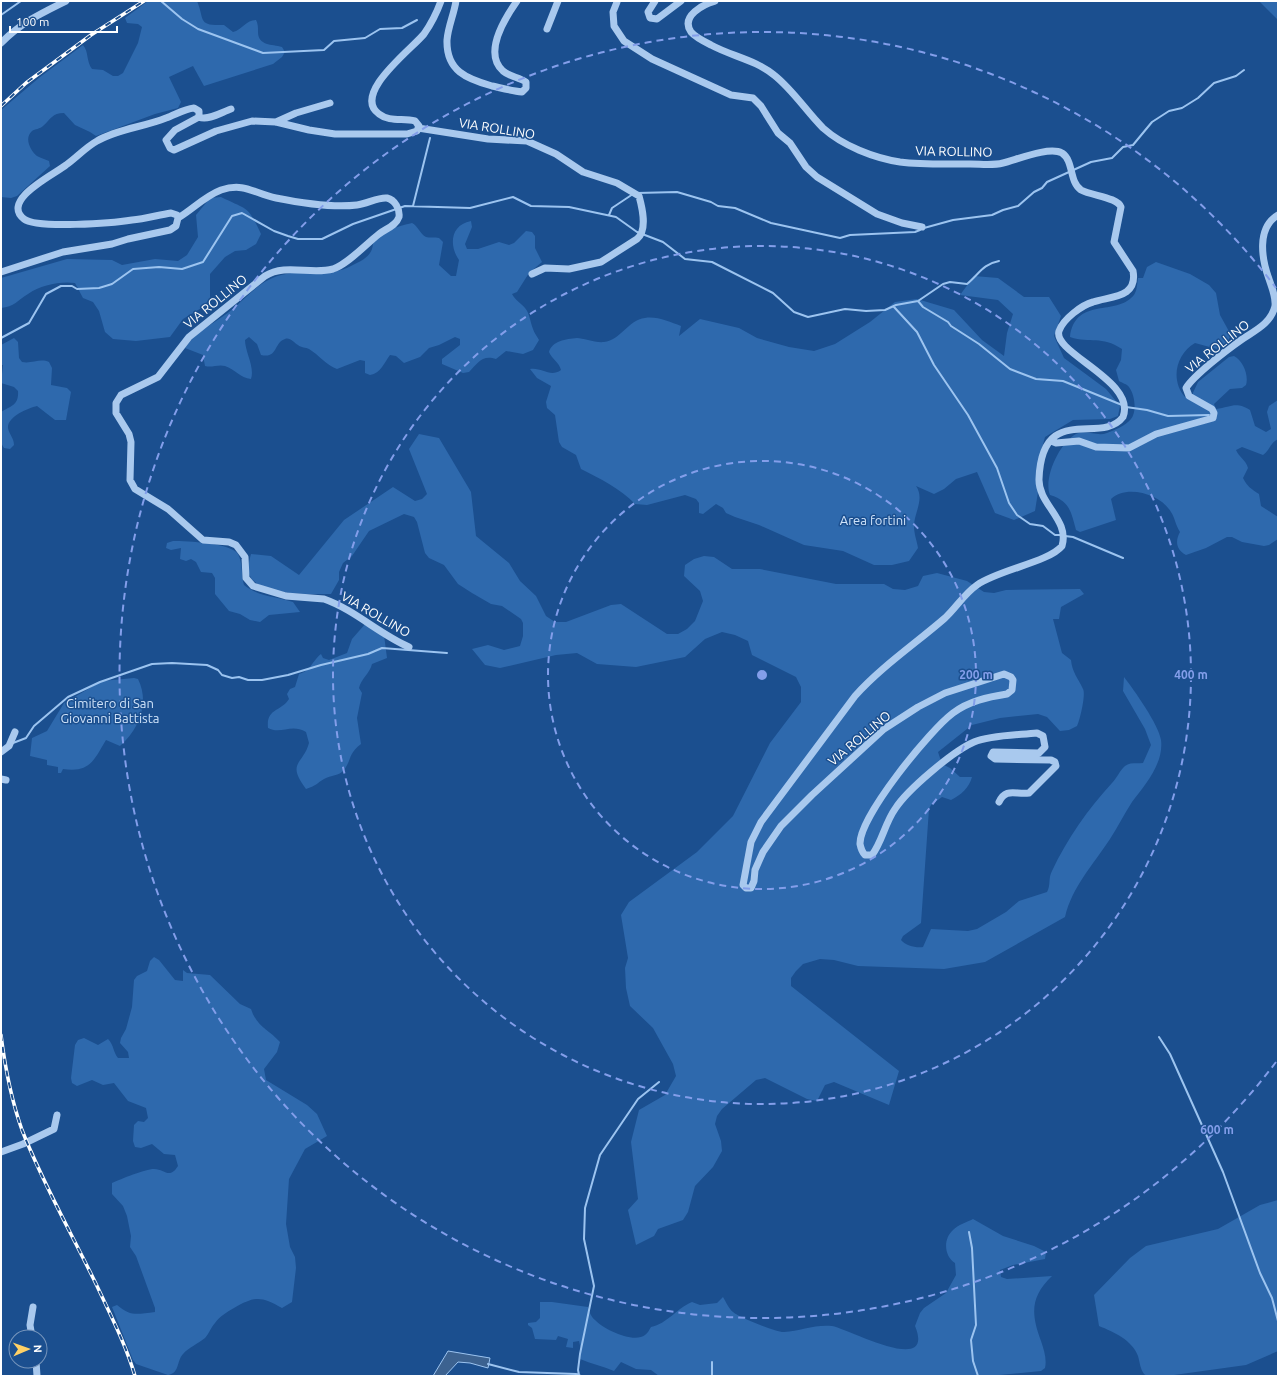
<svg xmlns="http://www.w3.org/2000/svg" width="1279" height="1377" font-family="Ubuntu,sans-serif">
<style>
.green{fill:#2e69ad}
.water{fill:#3c6290;stroke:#9cc4f0}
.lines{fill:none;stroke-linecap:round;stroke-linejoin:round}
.stream{stroke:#9cc4f0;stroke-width:2}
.minor{stroke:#a9c9ee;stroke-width:7}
.rail-casing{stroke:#fff;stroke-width:3.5}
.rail{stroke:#1b4f8f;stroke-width:2;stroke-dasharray:6;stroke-linecap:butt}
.ring{fill:none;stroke:#839eea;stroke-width:2;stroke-dasharray:7 5}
.labels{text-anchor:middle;stroke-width:3;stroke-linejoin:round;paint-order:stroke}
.street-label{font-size:13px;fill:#fff;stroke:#1b4f8f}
.park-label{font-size:13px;fill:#cfe3fa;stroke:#1b4f8f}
.centre{fill:#839eea;stroke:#1b4f8f;stroke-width:2}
.ring-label{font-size:12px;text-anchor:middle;font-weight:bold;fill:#839eea;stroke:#1b4f8f;stroke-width:3;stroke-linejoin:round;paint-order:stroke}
</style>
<rect width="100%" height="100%" fill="#1b4f8f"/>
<path class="green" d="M148 1H197C205 20 197 26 224 25L233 32C242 30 246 20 256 20 258 24 258 27 258 32 258 46 272 44 282 47L285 52 282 57 273 64 204 86 193 66 169 77 181 102 178 108 155 114 96 136 90 132 75 125 64 113C52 113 51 119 43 126 40 129 35 129 32 131 24 138 30 150 37 156 40 158 45 159 49 161L50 166 17 196 11 198 1 197V110L40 77 83 45C89 52 86 61 92 69L103 70 113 76H118L123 73 138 43 142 27 138 24 127 23 125 18Z
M1259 1H1278V20Z
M221 197C247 210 248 205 261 234L256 244 246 250 235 251 225 257 210 274V298L203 307 183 319 170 337 136 341 113 339 105 332 99 311 93 302 83 298 75 283C60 281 41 285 28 294 18 300 14 307 1 308V278L67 259 112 260 122 265 155 259 178 261 187 255 198 237 196 215 210 198Z
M471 221 472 227 465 244 467 249H478L499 242 509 245 514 243 526 231 532 232 535 236V248L542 262 529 273 517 292 512 294C516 301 521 303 525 308 530 314 530 322 533 329 534 333 537 336 539 340L533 350 523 354 506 351 496 359C482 354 477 364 469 372L463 373 442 364V359L460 345V339L455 337 439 345 429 348 420 357 404 363 396 356 390 355C384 363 381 373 370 375L365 373V361L360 360 337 369C326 365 319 355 309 349 306 347 301 348 298 345 294 343 290 337 285 339 274 342 278 359 261 355L257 344 249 337 245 340C245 352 255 367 251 379 240 378 235 369 225 366 218 364 212 368 205 366L203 355 185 348C198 330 212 325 229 312 248 297 261 278 286 274 310 269 327 278 351 266 359 262 369 258 372 249 373 246 373 242 374 240 380 231 403 225 412 223 418 226 420 234 426 237 429 238 435 237 439 238L443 242 439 265 451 276H456L459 260C449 246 450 225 471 221Z
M1156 262 1190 274 1209 285 1216 293 1220 315 1231 335 1226 345 1217 349 1195 343C1176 354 1170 380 1185 397H1191L1198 382 1229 357 1234 356C1243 361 1249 375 1246 385L1242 388 1230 389 1214 404 1216 409C1231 407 1236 401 1250 410L1255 426 1266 432 1271 429 1267 412 1269 406 1278 400V439C1270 443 1270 450 1263 455L1242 447 1236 450C1239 457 1246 460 1248 468L1243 478C1247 486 1251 489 1259 494L1261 506 1278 517V539L1269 545 1264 546 1242 542 1232 537H1227L1206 548 1186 555C1176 550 1175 541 1180 532 1175 524 1175 518 1171 512 1161 494 1126 484 1111 499L1116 520 1080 532 1076 530C1071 512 1070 501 1050 495 1043 478 1060 442 1076 434 1086 429 1097 437 1107 433 1115 430 1125 426 1131 419 1137 412 1135 395 1129 387 1127 384 1122 383 1119 381L1116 370 1121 360 1122 349C1101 335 1091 344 1070 337 1075 298 1113 315 1131 298 1137 294 1137 285 1138 278H1143L1147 267Z
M974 276 998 278 1024 297H1049L1061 316 1054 336 1064 358 1106 389 1120 406 1118 416 1110 419 1073 420 1045 437 1037 466 1038 492 1035 511 1014 520 995 513 977 472 956 479 944 489 934 494 916 486C925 499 914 513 914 526 914 534 917 541 918 548L909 561 892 565H874L843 551 804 545 759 525 735 517 726 513 723 508 716 504 703 514 699 513V503L696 499 685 495 647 505 635 504C621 489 599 478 581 469L576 455 562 447 559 442 555 415 547 408 546 402 551 386 537 378 530 369C542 367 550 378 561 370 559 362 552 359 549 352 552 341 566 339 577 338 583 338 595 343 604 342 621 340 628 320 645 318 657 316 670 322 681 326L679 336 700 319 739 328 757 338 789 347 814 351 835 344 870 322 895 302 917 299 954 310 982 340 1004 356 1007 333 1013 314 998 300 960 295Z
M14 338 18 342 19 358 22 362C32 364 40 358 49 362L52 368 51 385 67 388 71 392 66 420H55L37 406C28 408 7 417 8 428 9 434 14 438 14 445L10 449 4 448 1 443V412C11 406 19 405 18 391L14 387 1 383 3 365H1V345Z
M419 434 439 438 471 492 476 536 509 563 520 581 536 596 546 616 555 622H566L611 605 621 604 667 634H678L687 629 695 621 703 601 700 591 684 576 685 565 694 559 704 556 714 557 732 569H760L836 584H884L893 589 905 590 918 586 923 576 937 573 967 581 984 592 994 593 1006 590 1080 589 1084 594 1061 607 1059 619H1053L1062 653 1071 660C1072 672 1078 678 1083 689 1086 694 1080 720 1077 726L1069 730 1060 731 1047 717 1038 714 1000 718 972 725 938 752 942 764 950 768 960 777H972C969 788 961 795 951 800L942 797 931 805 929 809 921 923 903 936 901 940C906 946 916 948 923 947L931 929 968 931 977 929 1006 912 1019 901 1047 892C1051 885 1048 878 1052 871 1067 839 1088 809 1112 783 1117 778 1120 770 1125 766 1130 762 1137 764 1143 763L1151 745 1145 729 1123 691 1124 677C1134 690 1159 725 1161 740 1164 763 1145 785 1132 802 1124 814 1118 827 1110 839 1093 865 1072 887 1065 917L985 962 944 969 858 966 834 960 820 959 803 964 796 971 791 978V986L899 1071 889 1105 834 1082 825 1085 817 1101 807 1099 765 1078 756 1080 722 1109 717 1116 715 1124 721 1141 722 1151 713 1167 695 1186 688 1212 683 1220 658 1229 654 1236 636 1245 628 1210 638 1199 631 1142 639 1110 665 1095 676 1076 673 1064 653 1028 630 1006 626 988 625 968 628 958 621 915 629 902 697 852 733 816 770 743 801 702V687L796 677 752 655 748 641 735 635 722 632 705 639 685 657 636 667 597 664 577 653 556 655 500 668 485 665 472 649 488 645 504 650 520 646 523 636V623L521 619 502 606 491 604 472 593 458 584 444 565 429 558 425 553 417 522 414 517 404 514 369 531 352 556 343 563 339 572V580L331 594C312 594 260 596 250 576 247 569 249 561 251 554L271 556 299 575 344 520 393 487 415 501 422 499 427 494 409 449Z
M173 541C187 541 231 543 238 554 243 563 241 575 244 585 259 597 275 596 293 602L300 612 269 615 260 622 250 620 240 614 229 611 215 594V578L212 573 201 572 196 562 191 559 186 561 180 559 181 548 171 550 166 548 167 543Z
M366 623 384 635 387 658 372 664C370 673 361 679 359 688L362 693 357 718 361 744C348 754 352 759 344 770 339 776 331 775 324 779 317 783 316 786 306 789 286 762 303 765 309 743L306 732C291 723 281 735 268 728 266 708 281 712 289 699L287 694 290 689 295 687 299 674C311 671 312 661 321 654L323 658 329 660 347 653 352 639Z
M134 678 138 679C150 703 139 729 120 746L106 740C94 760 90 773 63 769L61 773H58V767L47 765V760L30 756 32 738 47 731 64 703 102 681Z
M154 957 159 960 175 980 183 981V970L187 973 210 975 240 1004 251 1009C257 1027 268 1029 280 1042L277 1052 264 1069 266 1080 307 1105 317 1114 327 1136 305 1149 289 1179 286 1224 290 1247 295 1257 296 1268 292 1302 282 1308C261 1296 255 1296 234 1308 227 1312 220 1316 215 1323 211 1327 209 1334 205 1338 198 1344 189 1347 183 1354 176 1362 180 1373 168 1375L136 1364 133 1360 112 1307 117 1305C131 1317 137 1314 155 1312V1308L136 1256 130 1247 131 1236 127 1216 123 1206 112 1194V1183C121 1179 145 1169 154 1169 165 1169 169 1180 178 1166L175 1155 164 1154 152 1144 141 1148 135 1147 133 1141 134 1125 138 1121 144 1122 148 1118 146 1108 128 1101 114 1083 103 1085 92 1080 77 1086 72 1083 71 1078 75 1045 78 1040 84 1038 98 1045 108 1039C114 1045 113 1052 118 1058H129L128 1052 120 1043 121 1038 126 1029 132 1007 134 980 137 976 147 971 150 961Z
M1278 1200V1351L1246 1365 1174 1375 1147 1376 1144 1374C1140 1368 1140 1363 1138 1356 1132 1340 1114 1332 1099 1326L1094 1295 1130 1258 1146 1246 1218 1229 1260 1205Z
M973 1219 1003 1236 1034 1246 1046 1252 1045 1259 1013 1265 1000 1270 1001 1277 1007 1279 1052 1276C1030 1297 1031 1314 1041 1341 1044 1350 1047 1359 1045 1368L1041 1371 989 1376H659L651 1370 636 1369 621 1362 614 1371C603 1366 591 1364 580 1359L581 1350 579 1341 573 1342V1348L566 1347 568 1339 558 1336 556 1340 535 1339 532 1328 528 1325V1323L536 1322 540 1318V1302H552L588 1307C589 1311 591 1317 595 1320 603 1329 634 1344 645 1335 648 1333 649 1330 651 1327 667 1324 677 1308 692 1302L700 1305 717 1303 723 1297C726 1302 729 1309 733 1312 738 1317 778 1333 784 1332 800 1331 816 1324 832 1326 849 1329 936 1377 915 1326L920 1313 924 1308 946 1293 956 1275 955 1263C944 1256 943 1239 953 1230 958 1225 967 1222 973 1219Z"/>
<path class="water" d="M448 1351 490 1358 488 1368 470 1363 458 1362 445 1376H433Z"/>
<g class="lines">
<path class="stream" d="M161 1 182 19 198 29 263 53 324 50 334 41 365 38 380 29 402 28 417 20
M1 15 21 1
M637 193 677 192 711 202 718 206 735 208 771 223 840 238 850 235 915 232 920 230
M413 206 430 138
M609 215 612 208 633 194
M924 228 953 220 992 215 1003 210 1018 206 1034 192 1042 188 1047 182 1091 162 1112 158 1123 147 1133 145 1152 122 1169 111 1182 108 1198 98 1214 83 1236 76 1244 70
M918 301 923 307 948 322 951 326 979 344 1010 369 1036 379 1063 381 1122 405
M894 307 917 332 934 365 968 415 997 468 1009 503 1017 515 1030 524 1043 526 1055 535H1061
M1 338 29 323 46 294 61 286H72L77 289 99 288 112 284 133 269 159 267 182 269 203 262 232 216 242 213 274 231 288 236 298 239H322L353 224 405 206 470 208 513 197 531 206 569 207 616 217 637 232 663 242 685 259 712 262 773 293 794 312 808 317 845 309 866 311 885 310 896 305 918 301 943 284 950 282 967 284C979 274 983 264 999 261
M1126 407 1147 410 1168 416 1209 415
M1065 536 1073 537 1123 558
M13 743 26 738 34 726 68 697 100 682 152 664 172 663 207 665 218 670 222 675 232 678 239 677 248 680H262L288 675 321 665 368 654 382 648 447 653
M1159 1037 1170 1054 1223 1172 1260 1273 1272 1298 1278 1321
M969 1232 972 1248 976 1325 971 1340 973 1361 978 1376
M712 1362V1376
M488 1364 519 1372 576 1374 581 1376
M579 1375 578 1370 580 1354 594 1286 584 1239 585 1208 600 1155 638 1099 659 1082"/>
<path class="minor" d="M456 1C454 14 448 27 447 40 446 71 467 79 492 86 501 88 512 91 522 92L526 88V82C519 77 510 77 503 71 483 53 505 18 517 1
M655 1 648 12 650 18 657 19 681 1
M715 1C704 4 680 16 691 32 695 37 705 42 711 45 731 56 756 60 774 75 793 90 806 111 823 128 843 146 874 158 900 162 923 165 947 164 970 164 981 164 992 166 1003 163 1016 160 1049 146 1062 153 1074 161 1069 182 1081 190 1092 196 1117 197 1121 207L1114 242 1133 271C1138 298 1111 296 1093 302 1082 305 1063 319 1059 331 1052 353 1137 381 1123 417 1101 446 1042 401 1039 479 1038 504 1070 520 1062 546 1049 562 998 570 977 585 964 594 956 608 945 618 915 644 881 667 855 696L761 822 751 842 743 885 746 888H751L754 881 755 870 763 852 781 826 812 795 884 729 918 707 945 693 1004 674 1011 677 1013 680 1012 690 1007 694C988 697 969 701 953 713 930 730 859 817 860 844 861 849 862 852 865 855H872C882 842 885 823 895 809 907 790 953 751 974 742 991 735 1019 735 1037 733L1043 736 1045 747 1039 753 993 752 991 756 995 759 1051 760 1055 762 1056 766 1029 793C1016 795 1006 787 999 802
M617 2 613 12 614 26 624 41 652 59 731 95 753 98 761 106 778 133 790 143 806 167 817 177 877 214 902 223 922 227
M547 29 558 1
M1 43C22 22 40 14 66 1
M199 117C208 121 222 112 231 109
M276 122 296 113 330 103
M418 128 488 139 527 141 556 154 583 172 617 183 639 196C642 207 648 230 637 239L601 262 569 269 545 268 532 274
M178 218C193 209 205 196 221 190 245 182 255 194 276 198 301 203 332 208 357 205 367 204 378 197 387 198 395 200 400 209 399 217 396 226 385 229 379 234 366 244 348 264 333 269 311 275 285 263 265 276L189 337 158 377 121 395 116 403V413L129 434 131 442 130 480 135 489 168 509 203 540 229 542 236 545 245 557 246 578 253 586 286 596 324 599C355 610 379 634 409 647
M1 272 63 252 112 244 128 239 170 230 176 226 178 218 177 215 171 213C158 215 145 219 132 220 114 223 36 229 24 219 0 200 55 174 66 165 76 158 86 147 97 141 117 129 144 127 166 118 175 115 184 109 194 108L199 111V117L175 130 166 140 170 148 174 150 216 131 252 121 276 122 309 130 335 134H407L417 131 419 126 415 121C403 118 389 122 379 114 351 94 413 48 424 34 431 24 437 12 441 1
M1051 441 1056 443 1079 441 1096 447 1129 448 1156 434 1213 418 1214 413 1212 409 1189 396 1186 388C1194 375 1228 349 1241 340 1254 331 1271 324 1275 306 1276 297 1272 288 1269 279 1262 260 1256 228 1278 215
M1 752 9 746 15 732
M1 779 6 780
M1 1152 23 1144 54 1129 57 1115
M32 1337 30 1325 33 1307
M36 1361 37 1376"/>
<defs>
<path id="rail" d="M1 106 26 83 91 35 144 1
M1 1035C5 1067 11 1099 22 1130 43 1184 72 1234 97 1286 111 1316 126 1345 135 1376"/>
</defs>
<use href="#rail" class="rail-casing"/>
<use href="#rail" class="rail"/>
</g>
<g class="ring">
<circle cx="762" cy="675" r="214"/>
<circle cx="762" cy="675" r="429"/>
<path d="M1276 1062A643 643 0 1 1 1276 288"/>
</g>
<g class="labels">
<g class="street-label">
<text transform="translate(497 128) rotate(9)" y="5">VIA ROLLINO</text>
<text transform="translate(954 151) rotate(1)" y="5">VIA ROLLINO</text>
<text transform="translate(215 301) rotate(-39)" y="5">VIA ROLLINO</text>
<text transform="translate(1217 346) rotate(-38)" y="5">VIA ROLLINO</text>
<text transform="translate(376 614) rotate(30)" y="5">VIA ROLLINO</text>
<text transform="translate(859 738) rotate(-40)" y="5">VIA ROLLINO</text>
</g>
<g class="park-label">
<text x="873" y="525">Area fortini</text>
<text x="110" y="708">Cimitero di San<tspan x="110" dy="15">Giovanni Battista</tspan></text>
</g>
</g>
<circle cx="762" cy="675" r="6" class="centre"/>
<g class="ring-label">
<text x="976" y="679">200 m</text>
<text x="1191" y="679">400 m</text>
<text x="1217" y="1134">600 m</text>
</g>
<rect width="1279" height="1377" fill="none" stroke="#ffffff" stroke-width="4"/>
<g transform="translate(28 1349) rotate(88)"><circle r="19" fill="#1b4f8f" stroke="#7695bc"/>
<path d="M0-3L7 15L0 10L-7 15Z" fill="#ffd166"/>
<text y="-6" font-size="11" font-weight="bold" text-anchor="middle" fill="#ffffff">N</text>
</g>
<path d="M10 26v6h107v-6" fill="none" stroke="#ffffff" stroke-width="2"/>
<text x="16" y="26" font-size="12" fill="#ffffff" stroke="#1b4f8f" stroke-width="3" paint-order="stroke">100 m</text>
</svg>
